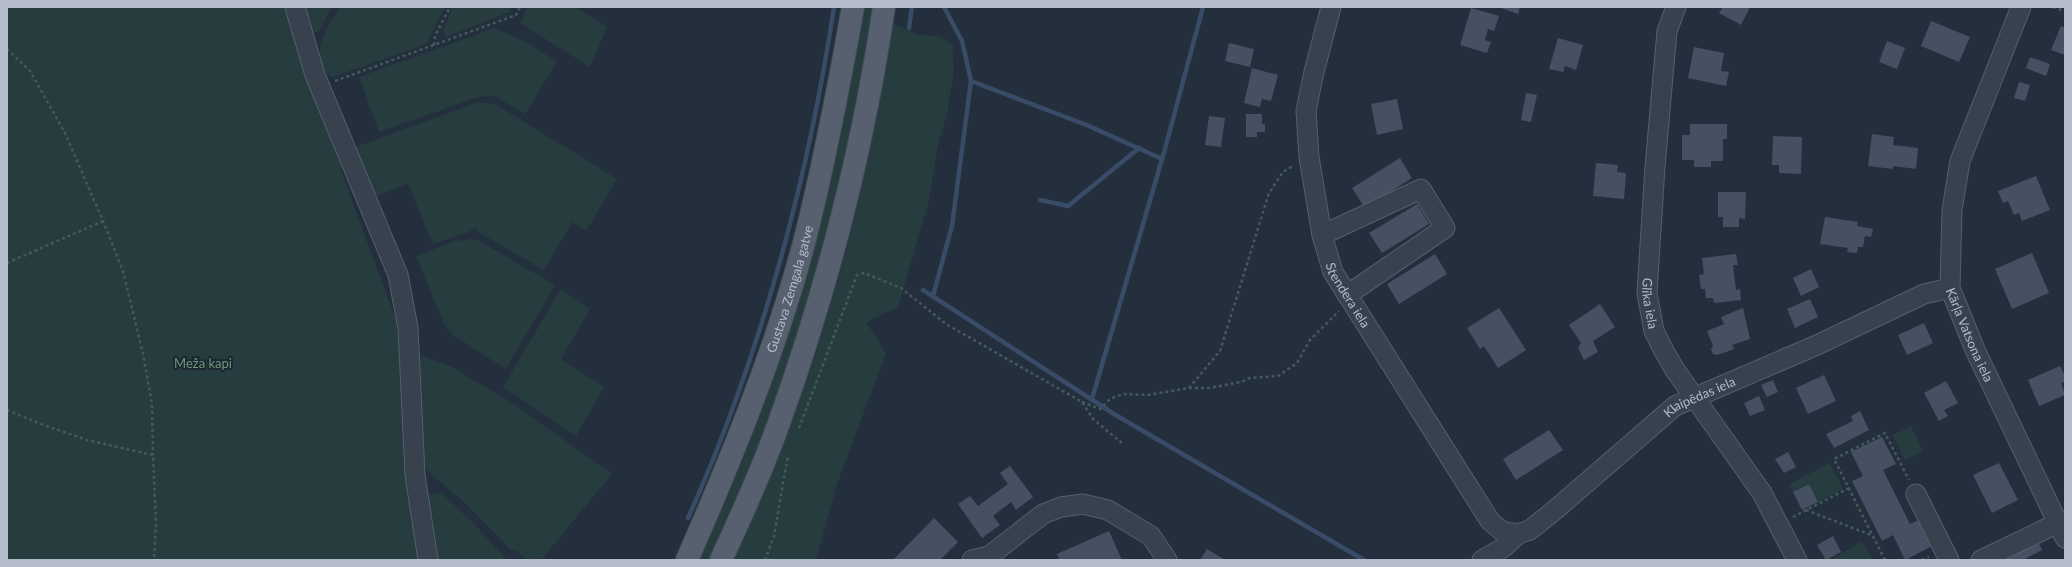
<svg xmlns="http://www.w3.org/2000/svg" width="2072" height="567" font-family="Lato,sans-serif">
<style>
.green{fill:#263c3f}
.lines{fill:none;stroke-linecap:round;stroke-linejoin:round}
.stream{stroke:#394c67;stroke-width:4.5}
.building{fill:#455162}
.minor-casing{stroke:#565f6c;stroke-width:21}
.major-casing{stroke:#414a57;stroke-width:24}
.path{stroke:#44595c;stroke-width:2.5;stroke-dasharray:3 3;stroke-linecap:butt}
.minor{stroke:#38414e;stroke-width:19}
.major{stroke:#56606e;stroke-width:22}
.labels{text-anchor:middle;stroke-width:4;stroke-linejoin:round;paint-order:stroke}
.street-label{font-size:13px;fill:#b4bcc9;stroke:#1d2633}
.park-label{font-size:13px;fill:#6b9a76;stroke:#1d2633}
</style>
<rect width="100%" height="100%" fill="#242f3e"/>
<path class="green" d="M7 7H288L324 106 344 179 396 320 408 430 403 457 421 560H7Z
M303 7H332L320 30 312 34Z
M340 7H445L426 44 333 77C326 75 323 71 321 64 315 43 329 26 340 7Z
M453 7H512L509 12 446 37 443 30Z
M528 7H575L607 27 590 67 520 23Z
M863 7H875L860 94 820 269 770 420 711 560H699C742 465 781 368 809 267 834 182 849 94 863 7Z
M892 23 919 35 940 36 952 45 954 71 948 108 937 150 929 200 898 307 866 322 886 353 837 484 816 560H732C747 527 762 494 776 460 833 321 871 171 892 23Z
M495 28 528 43 557 62 525 114 495 96 478 97 379 132 359 77Z
M479 102 497 105 617 179 586 231 572 222 544 270 478 232 475 227 469 232 433 244 408 184 373 197 353 148Z
M476 239 555 285 506 369 453 335 444 324 416 256 455 241Z
M561 289 590 309 561 359 604 387 576 436 503 387Z
M413 353 450 366 509 401 612 474 541 560H526L516 550 512 551 465 503 433 476 423 464Z
M1911 426 1923 451 1905 460 1893 435Z
M1830 463 1843 489 1818 502 1809 483 1793 492 1789 484Z
M441 492 476 526 507 560H432L421 497Z
M1862 541 1873 560H1830Z"/>
<g class="lines">
<path class="stream" d="M909 28 912 7
M971 81 1089 126 1162 159
M1040 200 1068 206 1139 148
M923 290 1114 414 1364 560
M933 296 952 226 971 81 962 41 944 7
M1092 399 1165 149 1203 7
M688 518C760 358 808 180 834 7"/>
</g>
<path class="building" d="M1498 7H1520L1518 14Z
M1723 7H1750L1741 25 1719 13Z
M1471 8 1499 16 1494 31 1488 29 1485 40 1491 42 1487 53 1460 45Z
M1931 21 1970 37 1959 62 1921 46Z
M2061 26 2065 28V55L2051 50Z
M1558 38 1583 45 1576 70 1565 66 1563 72 1549 69Z
M1887 41 1905 48 1897 69 1879 62Z
M1229 43 1254 49 1250 67 1225 61Z
M1694 47 1724 53 1721 71 1729 72 1726 86 1688 78Z
M2030 57 2050 64 2046 76 2026 68Z
M1252 68 1278 75 1271 101 1262 99 1260 107 1244 103Z
M2019 82 2030 85 2025 101 2014 98Z
M1526 93 1537 95 1531 122 1521 120Z
M1397 99 1403 129 1377 135 1371 104Z
M1246 114H1262V124H1265V132H1257V137H1246Z
M1209 116 1225 118 1221 147 1205 145Z
M1690 124H1727V139H1723V161H1711V167H1694V160H1682V135H1690Z
M1872 134 1894 137 1893 145 1918 148 1916 169 1893 166V169L1868 166Z
M1773 136 1802 137 1801 174 1779 173V165H1772Z
M1400 158 1412 178 1365 208 1352 188Z
M1596 163 1618 165 1617 172 1626 173 1624 199 1593 196Z
M2036 176 2050 210 2022 221 2019 213 2014 215 2008 201 2003 203 1998 191Z
M1718 192H1746L1745 219 1739 218V227H1723V217H1718Z
M1417 204 1429 224 1382 253 1369 233Z
M1825 217 1858 222 1857 226 1873 229 1871 237 1865 236 1863 247H1858L1857 253 1847 252 1848 248 1820 244Z
M2032 253 2049 293 2012 309 1995 269Z
M1435 254 1447 274 1399 304 1387 284Z
M1736 254 1738 265H1733L1736 290 1740 289 1741 300 1714 303 1713 298H1706L1705 289H1701L1699 275 1704 274 1702 258Z
M1811 269 1819 287 1801 296 1793 278Z
M1810 299 1818 317 1795 328 1787 309Z
M1600 304 1615 327 1593 341 1598 352 1584 360 1578 348 1581 343 1569 325Z
M1499 308 1526 350 1498 368 1484 346 1480 349 1467 328Z
M1743 308 1750 339 1732 345 1734 349 1726 352 1717 355 1713 354 1711 349 1713 346 1707 331 1724 324 1721 317Z
M1924 323 1933 343 1907 355 1898 335Z
M2060 366 2065 376V382L2061 383 2065 395 2039 406 2028 380Z
M1824 375 1836 401 1808 414 1796 388Z
M1773 380 1778 392 1767 397 1761 385Z
M1946 381 1958 403 1944 410 1948 416 1939 421 1924 393Z
M1759 396 1765 410 1750 416 1744 403Z
M1860 411 1869 430 1834 448 1826 434 1853 421 1851 416Z
M1549 430 1563 450 1516 480 1503 459Z
M1882 437 1896 464 1883 470 1910 524 1923 518 1936 544 1905 560 1893 535 1882 541 1852 481 1863 476 1851 452Z
M1788 452 1796 467 1784 473 1775 459Z
M1999 463 2018 500 1992 513 1973 475Z
M1010 466 1033 497 1016 510 1011 502 993 516 1000 525 982 538 958 504 970 496 978 506 1008 484 1000 473Z
M1809 484 1818 502 1802 510 1793 492Z
M934 518 958 542 940 560H893Z
M1109 531 1122 560H1060L1057 554Z
M1833 536 1841 552 1826 560 1817 545Z
M2036 537 2042 550 2023 560H1989Z
M1207 549 1225 560H1200Z"/>
<g class="lines">
<defs>
<g id="minor">
<path d="M295 7 315 75 398 275 408 328 415 475 428 560"/>
<path id="s1" d="M1331 7 1314 72 1306 111 1309 157 1322 235 1333 272 1490 521 1502 531 1518 534"/>
<path id="s2" d="M1676 7 1667 31 1655 167 1647 293 1654 331 1664 351 1675 370 1762 493 1797 560"/>
<path id="s3" d="M2021 7 1960 161 1952 210 1950 288 1976 352 2065 538"/>
<path d="M1322 235 1421 189 1445 228 1347 295"/>
<path d="M1916 494 1949 560"/>
<path d="M972 560 989 556 1043 514 1061 507 1083 504 1108 510 1151 536 1167 560"/>
<path id="s4" d="M1482 560 1503 548 1518 534 1530 530 1555 510 1675 406 1817 345 1924 294 1950 288"/>
<path d="M1981 560 2058 523"/>
</g>
<g id="major">
<path id="s5" d="M687 560C732 457 775 352 804 243 824 165 839 86 853 7"/>
<path d="M721 560C742 514 763 468 780 420 828 286 863 148 884 7"/>
</g>
</defs>
<use href="#minor" class="minor-casing"/>
<use href="#major" class="major-casing"/>
<path class="path" d="M2053 7 2065 11
M434 45 435 36 450 7
M7 49 30 71 65 133 103 221 123 271 143 354 152 404 153 455
M335 81 516 15 520 7
M7 263 103 221
M1189 388 1220 351 1269 193 1283 172 1293 166
M1082 402 1100 409 1110 399 1123 394 1148 395 1189 388H1209L1241 382 1250 378 1278 376 1297 363 1310 340 1339 311
M7 410 38 423 87 440 153 455 156 522 154 560
M799 428 857 275 864 273 901 288 946 324 1082 402 1093 419 1122 443
M1806 510 1871 535
M1793 517 1849 488
M765 560 774 536 788 455
M1885 560 1834 459 1885 433 1909 480
M1922 560 1929 557"/>
<use href="#minor" class="minor"/>
<use href="#major" class="major"/>
</g>
<g class="labels">
<g class="street-label">
<text dy="5" stroke="none"><textPath href="#s5" startOffset="290">Gustava Zemgala gatve</textPath></text>
<text dy="5" stroke="none"><textPath href="#s1" startOffset="298">Stendera iela</textPath></text>
<text dy="5" stroke="none"><textPath href="#s2" startOffset="299">Glika iela</textPath></text>
<text dy="5" stroke="none"><textPath href="#s3" startOffset="344">Kārļa Vatsona iela</textPath></text>
<text dy="5" stroke="none"><textPath href="#s4" startOffset="274">Klaipēdas iela</textPath></text>
</g>
<g class="park-label">
<text x="203" y="368">Meža kapi</text>
</g>
</g>
<rect width="2072" height="567" fill="none" stroke="#b4bcc9" stroke-width="16"/>
</svg>
